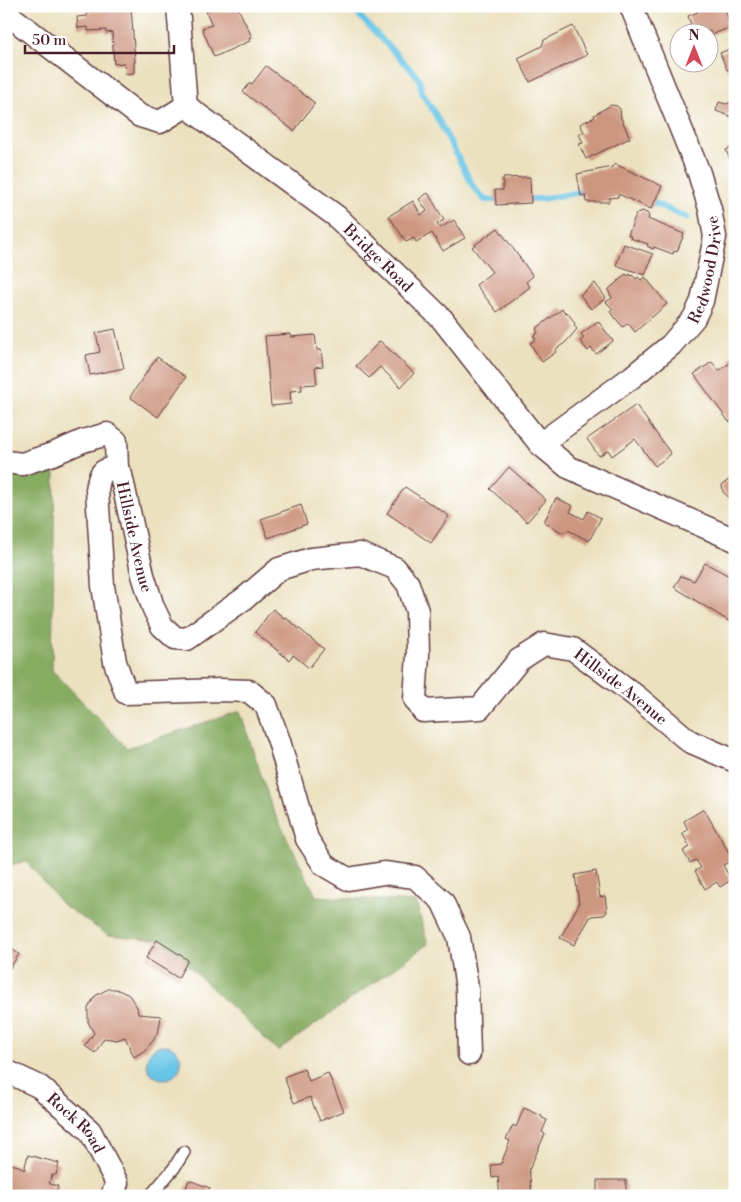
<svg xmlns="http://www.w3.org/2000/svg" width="741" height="1202" font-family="'Libre Bodoni',serif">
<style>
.forest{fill:#86ac62;stroke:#686646}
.water{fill:#68c5e6;stroke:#597288}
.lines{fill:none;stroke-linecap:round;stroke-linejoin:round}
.stream{stroke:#68c5e6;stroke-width:6}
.building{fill:#cd9680}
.lane-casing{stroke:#623c41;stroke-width:14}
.street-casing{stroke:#623c41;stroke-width:25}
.lane{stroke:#fff;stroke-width:11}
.street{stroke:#fff;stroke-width:22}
.labels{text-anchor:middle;stroke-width:4;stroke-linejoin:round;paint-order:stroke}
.street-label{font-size:16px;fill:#4a1f2b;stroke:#fff}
</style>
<rect width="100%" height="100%" fill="#fff"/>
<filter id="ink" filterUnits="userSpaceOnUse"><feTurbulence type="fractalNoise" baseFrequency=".02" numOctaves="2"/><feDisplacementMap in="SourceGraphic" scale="10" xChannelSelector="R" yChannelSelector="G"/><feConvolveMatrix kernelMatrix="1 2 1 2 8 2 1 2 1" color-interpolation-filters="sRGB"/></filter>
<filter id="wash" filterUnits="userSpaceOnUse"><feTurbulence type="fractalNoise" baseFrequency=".0096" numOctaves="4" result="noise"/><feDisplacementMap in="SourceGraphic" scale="20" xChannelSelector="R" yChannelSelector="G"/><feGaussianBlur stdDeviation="1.12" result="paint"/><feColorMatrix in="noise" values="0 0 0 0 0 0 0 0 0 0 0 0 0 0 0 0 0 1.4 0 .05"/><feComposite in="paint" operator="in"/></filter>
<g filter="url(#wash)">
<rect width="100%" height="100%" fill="#ebe1bf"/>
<path class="forest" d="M55 473 52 670 127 748 240 711 272 808 316 896 416 902 428 944 278 1051 161 940 108 935 63 905 26 861 6 866V475Z"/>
<path class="water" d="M147 1062a17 17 0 1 1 34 0a17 17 0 1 1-34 0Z"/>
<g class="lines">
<path class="stream" d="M350 6 419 78 422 93 433 110 474 188 485 200H504
M524 199H540L588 191
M648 200 687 218
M731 261 735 273"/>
</g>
<g id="blocks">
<path class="building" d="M131 6 135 62H134V73L125 74 124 63 114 64 112 32 106 33V30L88 31V27L78 28 77 17 87 16V12L105 11 104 8Z
M217 6H237L252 37 249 38 250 41 214 57 202 28 212 25 206 11Z
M695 6H724L731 27 711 35 710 31 706 32 703 27 693 31 688 16 698 12Z
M573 26 587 55 530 82 518 58 542 46 544 40Z
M735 47V67L727 70 720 53Z
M266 66 315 103 294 131 243 92 250 83 252 84Z
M735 101V125L732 117 716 111 719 102 726 104Z
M611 105 617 106 620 109 621 118 630 138 586 159 579 144 583 143 579 134 584 132 580 124 595 117 594 115Z
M735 146V172L726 150Z
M615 164 662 186 651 209 618 194V197L609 198V202H586L585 195 581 196 577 174 612 167Z
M530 177 531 203 496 205 495 190H503V178Z
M428 193 444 220 437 224 440 228 454 220 465 238 443 251 432 233 416 242 414 238 406 242 389 216 413 201 421 215 427 211 419 199Z
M642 211 647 213 649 216 648 219 684 234 677 252 674 251 673 254 654 247 653 249 647 246 648 244 630 238 631 236 628 235 636 214Z
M498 228 533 276 526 282 530 287 497 312 476 285 492 272 472 247Z
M624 244 653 254 645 275 616 265Z
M626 274 628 276 630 274 631 276 632 275 636 279 638 277 641 280 645 277 667 304 635 332 628 323 623 327 610 312 613 309 606 302 612 298 608 290Z
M595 283 606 298 591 309 580 295Z
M562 309 566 313 567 312 575 323 574 325 577 329 566 342 555 350 556 352 542 362 530 343 536 339 533 336 538 333 536 329Z
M598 321 613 341 596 354 591 348 588 351 580 341 584 338 581 334Z
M115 329 124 368 90 375 86 355 100 352 96 333Z
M291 334V337L315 335 317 350H321L323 366 315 367 317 384 301 385 302 390 290 391 291 404 271 406 265 336Z
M380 341 414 373 401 387 380 367 369 378 356 366Z
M735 354V425L731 421 729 422 694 374 712 362 719 371 731 362 729 359Z
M157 357 186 377 158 417 130 397Z
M636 405 671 454 655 466 635 439 612 456 608 450 599 456 587 439Z
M509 467 546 500 527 522 490 489Z
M735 475V503L723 492 722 485Z
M405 487 449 516 431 543 387 513Z
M556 498 573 506 570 512 584 519 588 511 601 518 589 541 568 530 563 533 544 522Z
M301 505 307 524 268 538 261 519Z
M705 563 735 579V625L674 587 681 576 694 581Z
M273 609 284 618 285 617 324 649 309 668 293 655 289 660 255 632Z
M704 809 733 860 723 865 731 880 720 887 717 882 705 889 695 871 701 868 696 860 690 863 683 851 690 847 682 833 688 830 684 821Z
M596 871 600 897 605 896 607 912 604 915 591 916 574 945 560 938 579 904 575 875Z
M157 940 188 960 178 978 146 958Z
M6 946 19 954 10 968 6 966Z
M108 989H116L129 995 137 1007 138 1014 161 1016 159 1029 153 1041 145 1050 134 1057 125 1037 117 1040 104 1038 95 1053 85 1046 94 1033 88 1022V1008L95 996Z
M304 1069 309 1081 328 1073 344 1111 320 1121 310 1097 294 1103 284 1077Z
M524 1108 542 1116V1118L547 1120 542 1132 545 1134 529 1170 532 1194 500 1196 498 1177 492 1178 491 1165 501 1164 510 1141 506 1139 513 1125 516 1127Z
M28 1155 59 1163 56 1175H52L49 1182 50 1184 58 1186 55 1196 42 1194 41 1196H6V1163L19 1166 24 1170Z
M189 1180 210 1188 207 1196H183Z
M597 1180H626V1196H597Z"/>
</g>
</g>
<g filter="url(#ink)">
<use href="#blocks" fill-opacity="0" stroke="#623c41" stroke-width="1"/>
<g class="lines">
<defs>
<path id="lane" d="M150 1196 174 1168 184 1152"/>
<g id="street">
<path d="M178 6 186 106"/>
<path id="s1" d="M6 13 140 116 160 122 186 106 336 216 442 319 540 444 568 467 735 540"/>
<path id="s2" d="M540 444 632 377 671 345 694 318 702 301 715 237 710 209 699 173 631 6"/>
<path d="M6 462 22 464 53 454 83 441 107 434 116 441 117 469"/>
<path id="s3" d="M469 1054 467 988 459 937 442 901 415 877 384 873 348 879 324 865 307 839 279 741 266 705 249 691 220 690 126 693 115 662 103 586 97 490C99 476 101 467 117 469L121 475 143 575 153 607 162 626 175 638 187 639 245 598 279 569 311 559 360 554 395 568 408 584 417 611 418 654 415 699 423 711 480 708 519 660 544 644 573 649 636 696 689 741 735 761"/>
<path id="s4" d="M6 1071 40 1087 90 1131 117 1183 112 1196"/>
</g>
</defs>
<use href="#lane" class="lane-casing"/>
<use href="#street" class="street-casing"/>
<use href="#lane" class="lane"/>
<use href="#street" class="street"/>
</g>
</g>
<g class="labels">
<g class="street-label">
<text dy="6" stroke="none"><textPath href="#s1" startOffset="466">Bridge Road</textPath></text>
<text dy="6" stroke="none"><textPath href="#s2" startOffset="250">Redwood Drive</textPath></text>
<text dy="6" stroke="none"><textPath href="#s3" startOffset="916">Hillside Avenue</textPath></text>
<text dy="6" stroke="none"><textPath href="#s3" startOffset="1666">Hillside Avenue</textPath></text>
<text dy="6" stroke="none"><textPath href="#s4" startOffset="89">Rock Road</textPath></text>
</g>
</g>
<rect width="741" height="1202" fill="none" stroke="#fff" stroke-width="25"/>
<g transform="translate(694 48)"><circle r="24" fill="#ffffff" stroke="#b7a5aa"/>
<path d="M0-4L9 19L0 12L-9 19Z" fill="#d1495b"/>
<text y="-8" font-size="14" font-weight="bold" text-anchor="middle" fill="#4a1f2b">N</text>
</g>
<path d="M25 45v8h149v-8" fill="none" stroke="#4a1f2b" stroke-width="2.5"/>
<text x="32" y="45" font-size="15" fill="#4a1f2b" stroke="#ffffff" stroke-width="4" paint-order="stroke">50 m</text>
</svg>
